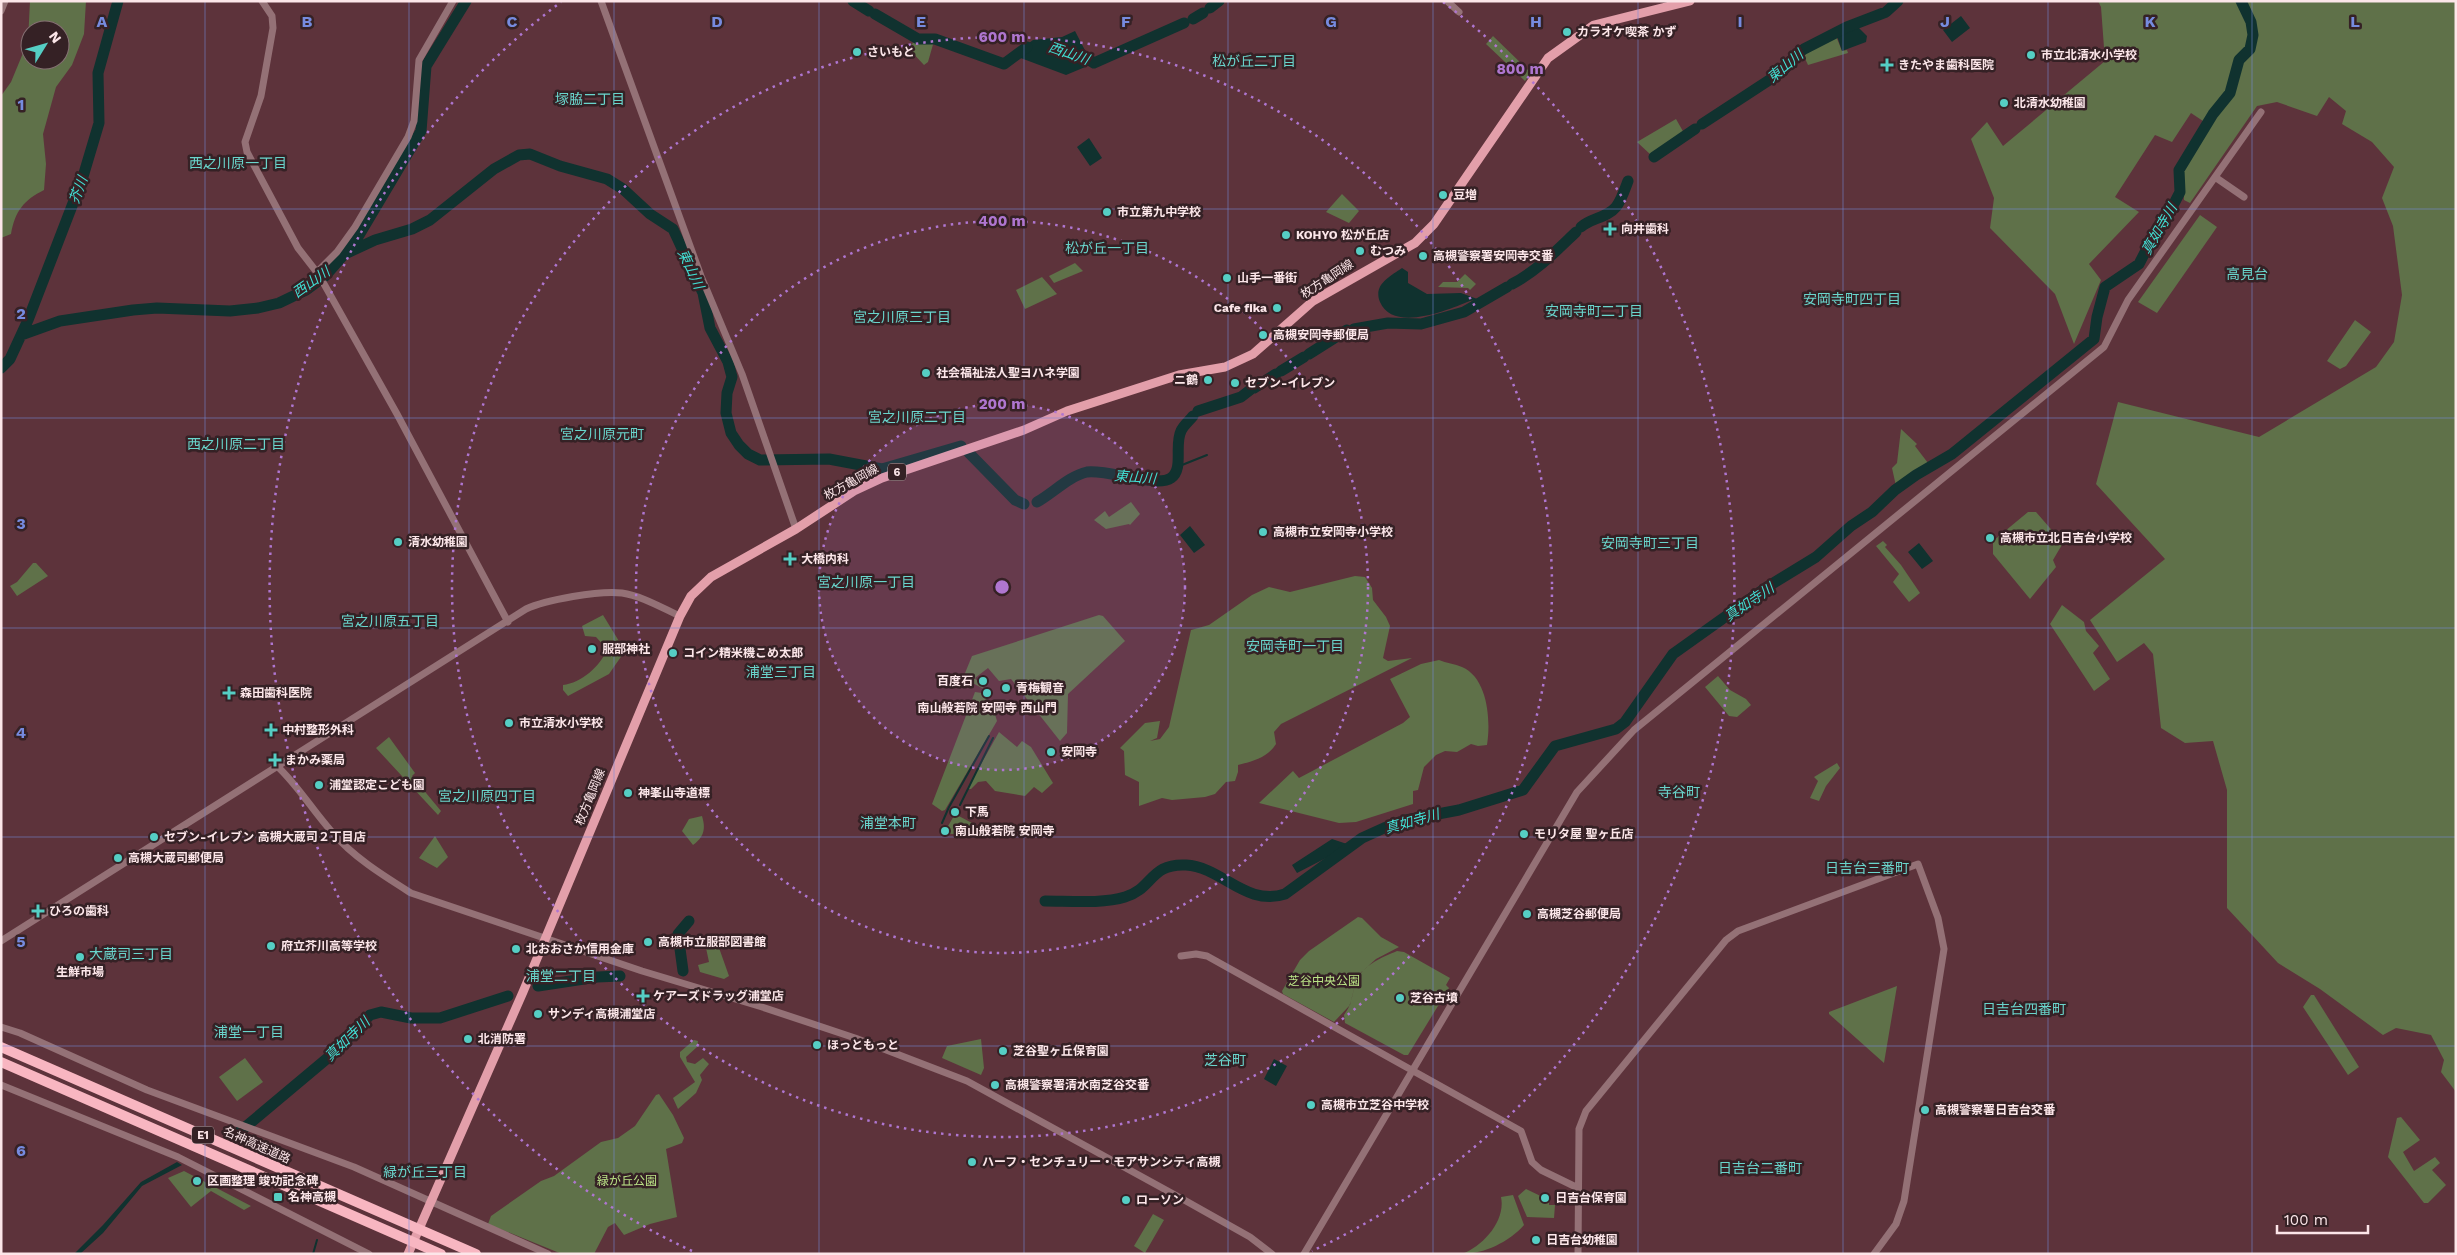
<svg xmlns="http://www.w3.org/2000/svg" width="2457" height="1255" font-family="'Work Sans','Noto Sans JP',sans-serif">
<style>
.green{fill:#5f7149;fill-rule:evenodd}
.water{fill:#10322f}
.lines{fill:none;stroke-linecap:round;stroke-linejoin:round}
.stream{stroke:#10322f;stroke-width:2}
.river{stroke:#10322f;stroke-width:11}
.minor{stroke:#947176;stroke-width:7}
.major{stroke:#e39faa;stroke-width:9}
.highway{stroke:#f8b6c1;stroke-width:10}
.grid{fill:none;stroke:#768bdf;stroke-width:1;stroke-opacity:0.55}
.ring{fill:none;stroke:#af76d0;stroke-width:2.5;stroke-dasharray:2.5 5}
.poi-dot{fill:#55cec4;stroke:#352125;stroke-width:2}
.labels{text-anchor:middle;stroke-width:5;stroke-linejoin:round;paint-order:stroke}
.shield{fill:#352125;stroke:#c0abae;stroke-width:1}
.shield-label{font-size:11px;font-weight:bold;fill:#fce6e9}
.poi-label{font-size:12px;font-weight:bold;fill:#fce6e9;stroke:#352125;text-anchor:start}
.street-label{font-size:12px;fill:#fce6e9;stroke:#352125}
.park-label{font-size:12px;fill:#bbe487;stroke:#352125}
.water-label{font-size:14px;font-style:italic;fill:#41ded3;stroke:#352125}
.neighbourhood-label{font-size:14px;fill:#6ad5cc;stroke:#352125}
.grid-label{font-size:16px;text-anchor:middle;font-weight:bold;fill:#768bdf;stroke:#352125;stroke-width:5;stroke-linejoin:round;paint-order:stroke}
.centre{fill:#af76d0;stroke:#352125;stroke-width:2.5}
.ring-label{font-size:15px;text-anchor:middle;font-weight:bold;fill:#af76d0;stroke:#352125;stroke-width:5;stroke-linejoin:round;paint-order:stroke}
</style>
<rect width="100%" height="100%" fill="#5d333b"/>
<path class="green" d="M30 1H86L84 34 72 65 56 87 43 134 46 164 44 190C24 200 15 211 11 234L1 238V96L11 82 28 41ZM30 30H60V60H30Z
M2098 1H2456V1092L2441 1072 2444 1060 2431 1035 2396 1028 2383 1035 2320 989 2278 963 2227 908V790L2213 741 2185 743 2161 728 2153 654 2144 643 2117 662 2090 620 2165 559 2096 484 2118 402 2259 437 2376 367 2394 342 2402 295 2393 226 2382 198 2394 167 2372 142 2342 124 2346 111 2329 97 2317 116 2277 102 2257 106 2190 203 2184 200 2183 170 2209 125 2191 113 2172 142 2155 135 2115 197 2139 212 2089 264 2101 280 2074 344 2055 294 1990 228 1994 198 1971 139 1987 122 2003 146 2105 61 2101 7Z
M1493 36 1529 71 1530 74 1525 81 1486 44Z
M1836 36 1842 51 1847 50 1848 53 1808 65 1803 54Z
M916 40 934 41 928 62 924 65 908 48Z
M1676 119 1684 133 1651 155 1637 142Z
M1342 194 1359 211 1349 223 1326 212Z
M2200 215 2217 227 2157 313 2138 302Z
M1075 263 1083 271 1054 283 1049 276Z
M1465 274 1476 284 1470 290 1468 288 1438 287 1443 282H1457Z
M1042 277 1057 294 1025 309 1016 290Z
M2355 320 2371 332 2346 366 2340 369 2327 361Z
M1901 429 1917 444 1915 446 1928 463 1896 486 1892 468 1897 463Z
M1131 502 1140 514 1130 525 1129 524 1106 529 1094 520 1105 511 1109 517Z
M2028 512H2036L2063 543 2053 560 2056 567 2030 599 1993 554V541Z
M1883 541 1887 545 1885 547 1901 565 1920 593 1909 602 1893 582 1899 574 1876 546Z
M33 563H36L48 576 17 596 10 586 17 582Z
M1355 576 1365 577 1372 588 1373 600 1386 617 1390 626 1383 658 1388 661 1412 658 1281 724 1274 732 1276 744C1267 758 1253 761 1238 765V772L1235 781 1226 782 1215 794 1205 797 1172 800 1162 798 1139 806V782L1125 775 1124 751 1120 748 1145 723 1160 721 1157 738 1150 741 1160 739 1169 727 1191 630 1209 625 1252 595 1269 587 1290 592Z
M2062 605 2084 622 2086 631 2099 646 2093 653 2110 679 2094 691 2050 624Z
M603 615 625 651 609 674 568 696 563 690V685C581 683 601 666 607 649L596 637 585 636 582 626Z
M1099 615 1103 616 1125 641 1068 694 1067 733 1060 741 1011 679 999 681 988 668 975 678 984 689 963 678 972 656Z
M1439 660C1446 663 1455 664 1462 667 1488 678 1491 721 1487 745L1478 746 1471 744 1457 752 1445 751 1436 755 1424 767 1418 790 1413 791V804L1356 822 1339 823 1259 803 1293 771 1299 778 1403 723 1410 717 1390 679 1421 664Z
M1718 676 1730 690 1746 699 1751 705 1737 717 1729 716 1705 687Z
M975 692 982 693 994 711 997 721 945 810 942 811 932 804Z
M999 732 1017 747 1022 741 1031 747 1053 783 1042 793 1034 787 1025 796 995 791 986 781 978 782 971 789H967Z
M389 737 415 773 412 776 441 811 438 815 376 748Z
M1837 763 1840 768 1826 786 1819 801 1810 798 1818 781 1814 777Z
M955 814 972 823 969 836 944 833Z
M702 816C706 829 704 837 693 845L682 831 689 819Z
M435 836 448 857 437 868 419 858Z
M1358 917 1362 918 1381 937 1399 947 1376 959 1357 976 1350 1005 1334 1022 1283 994 1282 991 1300 960 1309 951Z
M718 945 729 976 724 979 700 972 698 965 709 962 706 948Z
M1397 951 1404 952 1450 978 1446 985 1449 988 1408 1055H1404L1345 1023 1344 1015C1354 1002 1351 992 1358 978 1365 964 1383 957 1397 951Z
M1897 986 1884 1063 1829 1014V1012Z
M2311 995H2314L2359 1067 2348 1075 2303 1007Z
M981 1039 984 1068 981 1075 942 1058 947 1046Z
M694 1040 698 1041 697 1047 686 1057 687 1062 695 1064 703 1058 709 1064 700 1075 702 1080 696 1093 678 1109 673 1098 695 1082 680 1057V1052Z
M245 1058 263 1082 237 1101 219 1077Z
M659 1094 673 1115 684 1138 682 1143 666 1149 677 1217 650 1224 624 1235 615 1223 608 1227 594 1254H562L488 1224 491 1216 541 1181 554 1176 601 1142 618 1138 635 1126 656 1095Z
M2401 1117 2420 1140 2403 1152 2414 1171 2435 1157 2440 1163 2432 1170 2446 1185 2428 1203H2424L2388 1157 2397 1118Z
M184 1171 251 1206 244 1210 211 1191 191 1207 168 1178Z
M1526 1189 1549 1200V1205H1555L1554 1218 1527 1217 1518 1196Z
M1513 1195 1524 1225C1509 1242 1484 1254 1462 1254 1483 1246 1506 1221 1501 1197Z
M1153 1214 1164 1220 1145 1253 1134 1246Z"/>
<path class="water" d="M1961 16 1970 28 1952 42 1943 30Z
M1858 27 1867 36 1866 42 1842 51 1837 36Z
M1075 31 1091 62 1090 65 1066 75 1013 55 1033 40 1062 37Z
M1089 138 1102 158 1090 166 1077 147Z
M1402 268 1408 272V283L1427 294 1461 293 1480 300C1477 301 1473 300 1470 301 1448 310 1393 333 1380 302 1373 285 1389 277 1402 268Z
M1190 526 1205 545 1194 553 1180 535Z
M1919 543 1933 561 1922 569 1908 552Z
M1332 839 1347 844 1328 857 1297 873 1292 865Z
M1274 1059 1287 1066 1276 1086 1264 1079Z
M177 1162 182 1165 142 1186 103 1233 80 1254H74L103 1225 141 1182Z"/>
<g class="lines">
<path class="stream" d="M1177 470 1182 465 1207 455
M960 805 993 738
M942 823 949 807 989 736
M313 1254 317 1240"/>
<path class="river" d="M853 1 869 11
M1210 8 1219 1
M875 14 918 39H935L1004 64 1027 47
M1193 19 1203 13
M1080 54 1094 63 1184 23
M1702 124 1783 71 1795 56 1804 49 1847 27 1886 12 1898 1
M1654 157 1695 129
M1581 227C1591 218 1607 218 1616 207 1621 201 1625 189 1628 181
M347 253 375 240 412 229 430 220 494 169 519 155 530 154 560 166 607 179 623 189 650 214 673 229 703 293 710 328 728 362 732 377 727 393 726 413 731 433 739 445 748 454 760 460 829 459 882 469 961 446
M1512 284C1537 271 1556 251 1576 232
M1354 329 1388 323 1421 324 1464 312 1507 287
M21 335 60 321 133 310 157 308 230 311 258 308 279 303 306 290 325 276 355 242 421 131 426 66 466 1
M1309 354 1347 330
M1 368 10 359 28 320 82 180 99 123 98 73 118 1
M1281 371 1304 357
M1254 388 1276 374
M1198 411 1241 397 1250 390
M969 453 1015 500 1024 504
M1037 502C1053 493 1069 476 1087 472 1107 469 1157 488 1171 478 1184 469 1174 445 1181 431 1183 426 1189 421 1193 416
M1045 901C1069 901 1103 904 1125 897 1153 889 1150 863 1186 865 1222 867 1246 907 1285 894L1362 838 1384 828 1406 820 1459 810 1523 790 1555 746 1616 729 1625 722 1673 654 1767 587 1816 557 1851 526 1872 512 1895 490 1916 475 1952 454 2094 339 2097 317 2105 287 2139 264 2157 229 2163 225 2180 192 2179 170 2213 114 2230 93 2239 60 2250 49 2253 35 2251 22 2241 1
M683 971 678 934 689 921
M538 986 597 977 620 976
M237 1134 336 1051 370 1015 381 1012 411 1018H440L508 996"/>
<path class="minor" d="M262 1 272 16 273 28 261 96 245 142 247 152 298 248 319 275 397 414 508 622
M601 1 701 276 742 374 796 529
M1447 1 1459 12
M1 11 5 1
M2215 177 2244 197
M317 272 337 252 355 227 408 137 414 121 419 60 453 1
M278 767C299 787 313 811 332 832 353 857 384 876 411 893L642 971 762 1007 855 1038 967 1081 1186 1201 1250 1237 1272 1254
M1 941 526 609C545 600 600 590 622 593 642 596 662 608 680 616
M1181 956 1196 954 1207 956 1521 1131 1532 1162 1541 1170 1578 1188
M1 1027 20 1033 147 1090 354 1167 548 1254
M1 1085 178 1157 369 1254
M1304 1254 1577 792 1634 730 2104 347 2128 300 2261 112
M1578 1254 1579 1129 1586 1111 1726 940 1738 931 1918 864 1938 918 1944 949 1904 1201 1896 1224 1874 1254"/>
<path class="major" d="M408 1254 523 992 680 616 691 596 711 577 796 529 854 491 882 478 1024 430 1067 411 1179 375 1225 367 1253 354 1313 301 1415 243 1434 224 1548 58 1594 25 1690 1"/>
<path class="highway" d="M1 1047 476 1254
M1 1062 441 1254"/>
</g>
<path class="grid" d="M205 1V1254M409 1V1254M614 1V1254M819 1V1254M1024 1V1254M1228 1V1254M1433 1V1254M1638 1V1254M1843 1V1254M2048 1V1254M2252 1V1254M1 209H2456M1 418H2456M1 628H2456M1 837H2456M1 1046H2456"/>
<circle cx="1002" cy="587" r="183" fill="#af76d0" fill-opacity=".12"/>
<g class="ring">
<circle cx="1002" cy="587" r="183"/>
<circle cx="1002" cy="587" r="366"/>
<circle cx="1002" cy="587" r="550"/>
<path d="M692 1251A733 733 0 0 1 561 2M1443 2A733 733 0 0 1 1312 1251"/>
</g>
<g class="poi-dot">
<circle cx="1567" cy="32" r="5"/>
<circle cx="857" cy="52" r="5"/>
<circle cx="2031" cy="55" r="5"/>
<path d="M1884.5 57.5h5v5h5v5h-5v5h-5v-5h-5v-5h5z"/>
<circle cx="2004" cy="103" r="5"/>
<circle cx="1443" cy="195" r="5"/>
<circle cx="1107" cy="212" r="5"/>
<path d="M1607.5 221.5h5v5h5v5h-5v5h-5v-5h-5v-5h5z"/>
<circle cx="1286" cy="235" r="5"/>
<circle cx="1360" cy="251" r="5"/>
<circle cx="1423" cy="256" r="5"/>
<circle cx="1227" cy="278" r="5"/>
<circle cx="1277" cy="308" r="5"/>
<circle cx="1263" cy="335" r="5"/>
<circle cx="926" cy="373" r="5"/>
<circle cx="1208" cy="380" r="5"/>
<circle cx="1235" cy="383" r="5"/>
<circle cx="1263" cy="532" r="5"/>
<circle cx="1990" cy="538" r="5"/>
<circle cx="398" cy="542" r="5"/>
<path d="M787.5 551.5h5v5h5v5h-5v5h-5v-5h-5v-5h5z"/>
<circle cx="592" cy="649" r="5"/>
<circle cx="673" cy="653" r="5"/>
<circle cx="983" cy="681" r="5"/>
<circle cx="1006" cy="688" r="5"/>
<path d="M226.5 685.5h5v5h5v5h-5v5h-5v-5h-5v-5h5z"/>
<circle cx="987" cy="693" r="5"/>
<circle cx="509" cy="723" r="5"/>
<path d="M268.5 722.5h5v5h5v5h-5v5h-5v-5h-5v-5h5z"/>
<circle cx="1051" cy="752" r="5"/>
<path d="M272.5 752.5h5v5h5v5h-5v5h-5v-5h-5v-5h5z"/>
<circle cx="319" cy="785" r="5"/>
<circle cx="628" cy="793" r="5"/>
<circle cx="955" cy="812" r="5"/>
<circle cx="945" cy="831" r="5"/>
<circle cx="1524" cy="834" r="5"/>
<circle cx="154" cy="837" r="5"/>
<circle cx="118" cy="858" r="5"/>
<path d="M35.5 903.5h5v5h5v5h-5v5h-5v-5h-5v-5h5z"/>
<circle cx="1527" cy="914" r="5"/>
<circle cx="648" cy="942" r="5"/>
<circle cx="271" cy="946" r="5"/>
<circle cx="516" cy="949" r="5"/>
<circle cx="80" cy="957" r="5"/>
<path d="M640.5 988.5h5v5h5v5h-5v5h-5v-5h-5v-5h5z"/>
<circle cx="1400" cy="998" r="5"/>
<circle cx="538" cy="1014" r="5"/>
<circle cx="468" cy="1039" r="5"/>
<circle cx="817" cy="1045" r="5"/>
<circle cx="1003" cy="1051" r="5"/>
<circle cx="995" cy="1085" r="5"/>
<circle cx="1311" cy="1105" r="5"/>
<circle cx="1925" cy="1110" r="5"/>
<circle cx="972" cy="1162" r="5"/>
<circle cx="197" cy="1181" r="5"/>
<rect x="273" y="1192" width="10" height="10" rx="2.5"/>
<circle cx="1545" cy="1198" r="5"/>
<circle cx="1126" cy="1200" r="5"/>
<circle cx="1536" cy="1240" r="5"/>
</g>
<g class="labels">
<g class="shield">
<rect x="888" y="463.5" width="18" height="17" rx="4"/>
<rect x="192" y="1126.5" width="22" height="17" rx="4"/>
</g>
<g class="shield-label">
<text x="897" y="476">6</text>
<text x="203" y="1139">E1</text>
</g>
<g class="poi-label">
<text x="1577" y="36">カラオケ喫茶 かず</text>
<text x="867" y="56">さいもと</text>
<text x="2041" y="59">市立北清水小学校</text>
<text x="1898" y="69">きたやま歯科医院</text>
<text x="2014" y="107">北清水幼稚園</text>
<text x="1453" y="199">豆増</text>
<text x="1117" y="216">市立第九中学校</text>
<text x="1621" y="233">向井歯科</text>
<text x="1296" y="239">KOHYO 松が丘店</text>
<text x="1370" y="255">むつみ</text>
<text x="1433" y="260">高槻警察署安岡寺交番</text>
<text x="1237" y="282">山手一番街</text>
<text x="1267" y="312" text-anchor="end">Cafe fika</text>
<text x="1273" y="339">高槻安岡寺郵便局</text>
<text x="936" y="377">社会福祉法人聖ヨハネ学園</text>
<text x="1198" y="384" text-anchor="end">ニ鶴</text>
<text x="1245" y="387">セブン-イレブン</text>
<text x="1273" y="536">高槻市立安岡寺小学校</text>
<text x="2000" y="542">高槻市立北日吉台小学校</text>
<text x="408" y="546">清水幼稚園</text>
<text x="801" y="563">大橋内科</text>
<text x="602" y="653">服部神社</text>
<text x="683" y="657">コイン精米機こめ太郎</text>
<text x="973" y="685" text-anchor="end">百度石</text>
<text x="1016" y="692">青梅観音</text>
<text x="240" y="697">森田歯科医院</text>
<text x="987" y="712" text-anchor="middle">南山般若院 安岡寺 西山門</text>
<text x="519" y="727">市立清水小学校</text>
<text x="282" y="734">中村整形外科</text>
<text x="1061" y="756">安岡寺</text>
<text x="285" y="764">まかみ薬局</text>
<text x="329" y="789">浦堂認定こども園</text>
<text x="638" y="797">神峯山寺道標</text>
<text x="965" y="816">下馬</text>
<text x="955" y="835">南山般若院 安岡寺</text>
<text x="1534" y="838">モリタ屋 聖ヶ丘店</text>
<text x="164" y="841">セブン-イレブン 高槻大蔵司２丁目店</text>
<text x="128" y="862">高槻大蔵司郵便局</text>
<text x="49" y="915">ひろの歯科</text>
<text x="1537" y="918">高槻芝谷郵便局</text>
<text x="658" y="946">高槻市立服部図書館</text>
<text x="281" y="950">府立芥川高等学校</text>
<text x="526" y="953">北おおさか信用金庫</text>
<text x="80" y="976" text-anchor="middle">生鮮市場</text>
<text x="653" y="1000">ケアーズドラッグ浦堂店</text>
<text x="1410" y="1002">芝谷古墳</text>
<text x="548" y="1018">サンディ高槻浦堂店</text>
<text x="478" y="1043">北消防署</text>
<text x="827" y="1049">ほっともっと</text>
<text x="1013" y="1055">芝谷聖ヶ丘保育園</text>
<text x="1005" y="1089">高槻警察署清水南芝谷交番</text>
<text x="1321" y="1109">高槻市立芝谷中学校</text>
<text x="1935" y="1114">高槻警察署日吉台交番</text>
<text x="982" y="1166">ハーフ・センチュリー・モアサンシティ高槻</text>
<text x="207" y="1185">区画整理 竣功記念碑</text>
<text x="288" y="1201">名神高槻</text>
<text x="1555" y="1202">日吉台保育園</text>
<text x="1136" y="1204">ローソン</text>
<text x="1546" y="1244">日吉台幼稚園</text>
</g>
<g class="street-label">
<text transform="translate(1327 279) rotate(-33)" y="4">枚方亀岡線</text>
<text transform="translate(851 482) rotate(-29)" y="4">枚方亀岡線</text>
<text transform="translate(590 797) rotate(-68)" y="4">枚方亀岡線</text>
<text transform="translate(257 1145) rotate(24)" y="4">名神高速道路</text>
</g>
<g class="park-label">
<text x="1324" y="985">芝谷中央公園</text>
<text x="627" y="1185">緑が丘公園</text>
</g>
<g class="water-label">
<text transform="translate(1069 53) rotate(19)" y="5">西山川</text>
<text transform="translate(1785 66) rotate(-40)" y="5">東山川</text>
<text transform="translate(78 190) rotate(-70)" y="5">芥川</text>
<text transform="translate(2159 229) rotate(-60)" y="5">真如寺川</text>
<text transform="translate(691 269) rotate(65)" y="5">東山川</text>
<text transform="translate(311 282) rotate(-35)" y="5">西山川</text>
<text transform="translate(1135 477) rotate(4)" y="5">東山川</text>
<text transform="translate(1749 602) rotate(-34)" y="5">真如寺川</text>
<text transform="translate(1412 821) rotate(-16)" y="5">真如寺川</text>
<text transform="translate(347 1039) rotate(-44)" y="5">真如寺川</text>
</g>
<g class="neighbourhood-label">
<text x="1254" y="66">松が丘二丁目</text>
<text x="590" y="104">塚脇二丁目</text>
<text x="238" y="168">西之川原一丁目</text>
<text x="1107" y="253">松が丘一丁目</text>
<text x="2247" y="279">高見台</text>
<text x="1852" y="304">安岡寺町四丁目</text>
<text x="1594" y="316">安岡寺町二丁目</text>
<text x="902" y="322">宮之川原三丁目</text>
<text x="917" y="422">宮之川原二丁目</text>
<text x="602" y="439">宮之川原元町</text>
<text x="236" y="449">西之川原二丁目</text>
<text x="1650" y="548">安岡寺町三丁目</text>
<text x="866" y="587">宮之川原一丁目</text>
<text x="390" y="626">宮之川原五丁目</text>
<text x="1295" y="651">安岡寺町一丁目</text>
<text x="781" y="677">浦堂三丁目</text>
<text x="1679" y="797">寺谷町</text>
<text x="487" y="801">宮之川原四丁目</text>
<text x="888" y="828">浦堂本町</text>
<text x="1867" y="873">日吉台三番町</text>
<text x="131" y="959">大蔵司三丁目</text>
<text x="561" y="981">浦堂二丁目</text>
<text x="2024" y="1014">日吉台四番町</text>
<text x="249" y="1037">浦堂一丁目</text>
<text x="1225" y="1065">芝谷町</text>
<text x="1760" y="1173">日吉台二番町</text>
<text x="425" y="1177">緑が丘三丁目</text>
</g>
</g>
<g class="grid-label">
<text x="102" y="27">A</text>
<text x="307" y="27">B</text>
<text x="512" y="27">C</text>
<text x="717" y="27">D</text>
<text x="921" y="27">E</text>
<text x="1126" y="27">F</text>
<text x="1331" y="27">G</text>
<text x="1536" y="27">H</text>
<text x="1740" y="27">I</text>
<text x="1945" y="27">J</text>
<text x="2150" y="27">K</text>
<text x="2355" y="27">L</text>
<text x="21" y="110">1</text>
<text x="21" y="319">2</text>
<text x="21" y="529">3</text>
<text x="21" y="738">4</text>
<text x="21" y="947">5</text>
<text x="21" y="1156">6</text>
</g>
<circle cx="1002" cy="587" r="8" class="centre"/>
<g class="ring-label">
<text x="1002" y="42">600 m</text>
<text x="1520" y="74">800 m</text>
<text x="1002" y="226">400 m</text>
<text x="1002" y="409">200 m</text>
</g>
<rect width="2457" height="1255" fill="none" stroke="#fce6e9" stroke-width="5"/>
<g transform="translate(45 45) rotate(53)"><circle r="24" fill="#352125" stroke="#857073"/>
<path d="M0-4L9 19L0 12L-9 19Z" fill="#55cec4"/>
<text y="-8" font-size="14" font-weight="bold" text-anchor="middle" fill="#fce6e9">N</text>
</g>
<path d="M2277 1225v8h91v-8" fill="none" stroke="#fce6e9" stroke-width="2.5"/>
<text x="2284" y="1225" font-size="15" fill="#fce6e9" stroke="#352125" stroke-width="4" paint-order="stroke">100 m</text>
</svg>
